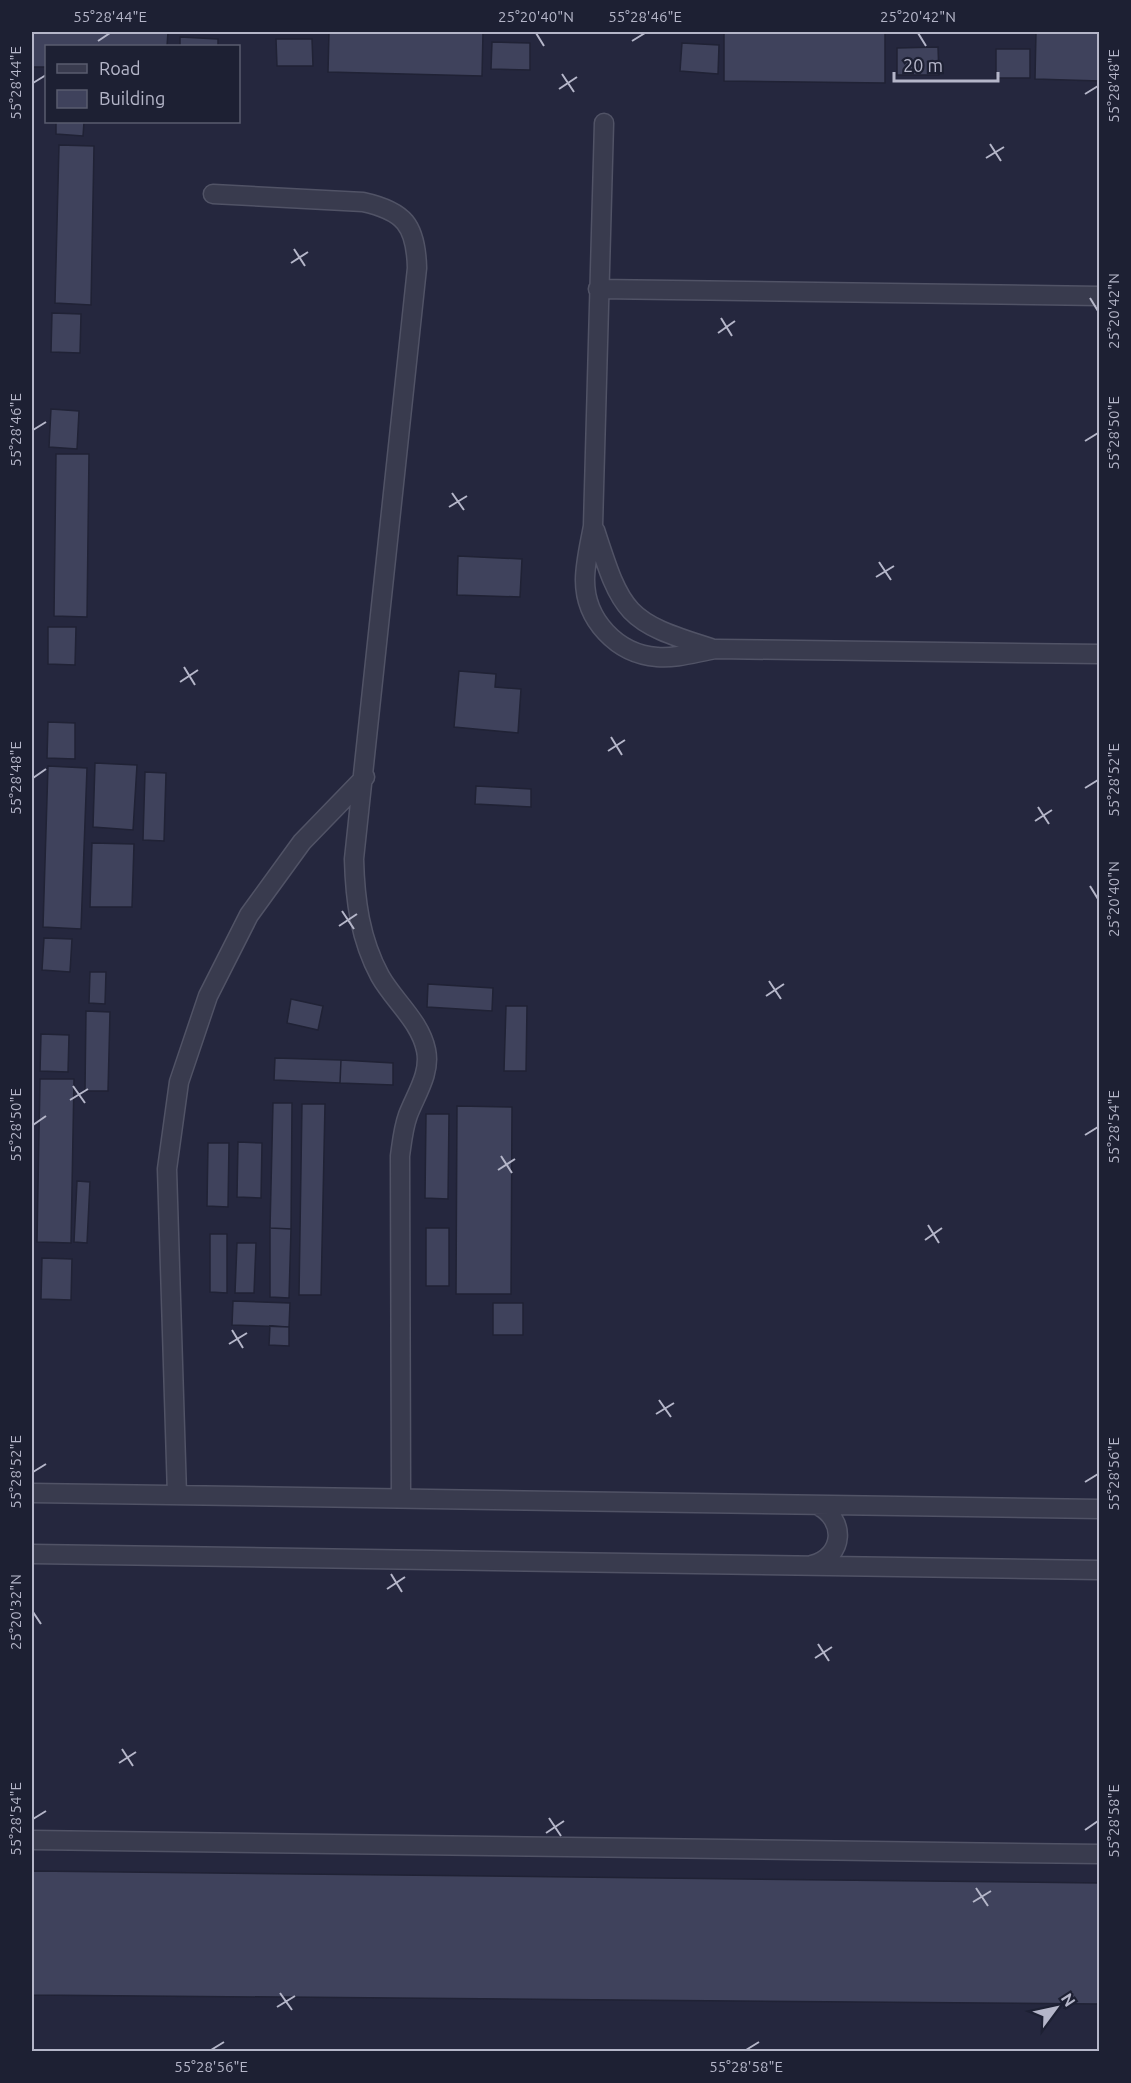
<svg xmlns="http://www.w3.org/2000/svg" width="1131" height="2083" font-family="Ubuntu,sans-serif">
<style>
.building{fill:#3f425c;stroke:#202235;stroke-width:1.5}
.lines{fill:none;stroke-linecap:round;stroke-linejoin:round}
.minor-casing{stroke:#515366;stroke-width:21}
.minor{stroke:#393b4e;stroke-width:18}
.ticks{fill:none;stroke:#b5b6c9;stroke-width:2}
.neatline{fill:none;stroke:#b5b6c9;stroke-width:2}
.ticks-label{font-size:15px;text-anchor:middle;fill:#b5b6c9}
</style>
<rect width="100%" height="100%" fill="#25273e"/>
<path class="building" d="M32 32H168L167 46H46V67H32Z
M329 32H483L482 76 328 72Z
M724 32H885V83L724 81Z
M1036 32H1100V81L1035 79Z
M180 37 218 39V46H180Z
M276 39H312L313 66H277Z
M492 42 530 43V70L491 69Z
M682 43 719 45 718 74 680 71Z
M938 47 939 75H897V48Z
M996 49H1030V78H996Z
M56 122H84L83 136 56 134Z
M59 145 94 146 91 305 55 303Z
M52 313 81 314 80 353 51 352Z
M51 409 79 411 77 449 49 447Z
M56 454H89L87 617 54 616Z
M458 556 522 559 520 597 457 595Z
M48 627H76L75 665 48 664Z
M459 671 496 674 495 687 521 689 518 733 454 727Z
M48 722 75 723V759L47 758Z
M95 763 137 765 133 830 93 827Z
M48 766 87 768 81 929 43 927Z
M145 772 166 773 164 841 143 840Z
M476 786 531 789V807L475 804Z
M92 843 134 844 132 907H90Z
M44 938 72 939 70 972 42 970Z
M90 972H106L105 1004 89 1003Z
M428 984 493 988 492 1011 427 1007Z
M291 999 323 1006 318 1030 287 1023Z
M506 1006H527L526 1071H504Z
M86 1011 110 1012 108 1091H85Z
M41 1034 69 1035 68 1072 40 1071Z
M275 1058 341 1060 340 1083 274 1080Z
M341 1060 393 1063V1085L340 1083Z
M40 1079H74L71 1243 37 1242Z
M273 1103H292L291 1229 270 1228Z
M302 1104H325L321 1295H299Z
M457 1106 512 1107 511 1294H456Z
M426 1114H449L448 1199 425 1198Z
M238 1142 262 1143 261 1198 237 1197Z
M208 1143H229L228 1207 207 1206Z
M77 1181 90 1182 87 1243 74 1242Z
M270 1228 291 1229 289 1298 270 1297Z
M426 1228H449V1286H426Z
M210 1234H227V1293L210 1292Z
M237 1243H256L254 1293H235Z
M42 1258 72 1259 71 1300 41 1299Z
M233 1301 290 1303 289 1327 232 1325Z
M493 1303H523V1335H493Z
M270 1326 289 1327V1346L269 1345Z
M32 1871 1100 1883V2004L32 1995Z"/>
<g class="lines">
<defs>
<path id="minor" d="M604 123 593 526C590 543 585 563 585 580 585 620 617 654 657 657 676 659 697 652 716 649L1100 654
M213 194 363 202C404 211 416 225 417 268L354 859C355 900 360 939 380 976 394 1001 420 1021 426 1050 431 1073 416 1094 408 1115 403 1129 402 1142 400 1156L401 1498
M598 289 1100 296
M595 530C622 614 626 622 711 648
M32 1493 1100 1509
M177 1495 167 1169 179 1082 208 996 249 915 302 842 365 777
M32 1554 1100 1570
M812 1565C845 1556 846 1519 817 1505
M32 1840 1100 1854"/>
</defs>
<use href="#minor" class="minor-casing"/>
<use href="#minor" class="minor"/>
</g>
<path class="ticks" d="M536 33 544 46M918 33 926 46M98 41 110 33M632 41 645 33M562 74 574 92M33 83 46 75M559 89 577 77M1085 94 1098 86M990 144 1001 161M986 158 1004 147M294 249 305 266M291 263 308 252M1090 298 1098 311M721 318 732 336M718 333 735 321M33 430 46 422M1085 441 1098 433M452 493 464 510M449 507 467 496M879 562 891 580M876 577 894 566M184 667 195 685M180 682 198 670M611 737 622 755M608 751 625 740M33 778 46 769M1085 788 1098 780M1038 807 1049 824M1035 821 1052 810M1090 886 1098 899M342 911 354 929M339 926 357 914M769 981 781 999M766 996 784 984M73 1086 85 1103M70 1100 88 1089M33 1125 46 1116M1085 1135 1098 1127M501 1156 512 1173M498 1170 515 1159M928 1225 939 1243M925 1240 942 1228M232 1330 243 1348M229 1344 247 1333M659 1400 671 1417M656 1414 674 1403M33 1472 46 1464M1085 1482 1098 1474M391 1574 402 1592M387 1589 405 1577M33 1612 41 1624M818 1644 829 1661M815 1658 832 1647M122 1749 133 1766M119 1763 136 1752M549 1818 561 1836M33 1819 46 1811M1085 1830 1098 1821M546 1833 564 1821M976 1888 988 1906M973 1902 991 1891M280 1993 292 2010M277 2007 295 1996M211 2050 224 2042M746 2050 759 2042"/>
<rect width="1131" height="2083" fill="none" stroke="#1d2033" stroke-width="66"/>
<rect x="45" y="45" width="195" height="78" fill="#1d2033" stroke="#5a5c6f" stroke-width="1.5"/>
<rect x="57" y="64" width="30" height="9" fill="#393b4e" stroke="#5a5c6f" stroke-width="1.5"/>
<text x="99" y="75" font-size="18" fill="#b5b6c9">Road</text>
<rect x="57" y="90" width="30" height="18" fill="#3f425c" stroke="#5a5c6f" stroke-width="1.5"/>
<text x="99" y="105" font-size="18" fill="#b5b6c9">Building</text>
<g transform="translate(1056 2008) rotate(57)" stroke="#1d2033" stroke-width="4.5" paint-order="stroke">
<path d="M0-4.5L10 22L0 15L-10 22Z" fill="#b5b6c9"/>
<text y="-9" font-size="16" font-weight="bold" text-anchor="middle" fill="#b5b6c9">N</text>
</g>
<path d="M894 72v9h104v-9" fill="none" stroke="#b5b6c9" stroke-width="3"/>
<text x="903" y="72" font-size="18" fill="#b5b6c9" stroke="#1d2033" stroke-width="4.5" paint-order="stroke">20 m</text>
<rect x="33" y="33" width="1065" height="2017" class="neatline"/>
<g class="ticks-label">
<text x="110" y="22">55°28'44"E</text>
<text x="536" y="22">25°20'40"N</text>
<text x="645" y="22">55°28'46"E</text>
<text x="918" y="22">25°20'42"N</text>
<text transform="translate(16 83) rotate(-90)" y="5">55°28'44"E</text>
<text transform="translate(1114 86) rotate(-90)" y="5">55°28'48"E</text>
<text transform="translate(1114 311) rotate(-90)" y="5">25°20'42"N</text>
<text transform="translate(16 430) rotate(-90)" y="5">55°28'46"E</text>
<text transform="translate(1114 433) rotate(-90)" y="5">55°28'50"E</text>
<text transform="translate(16 778) rotate(-90)" y="5">55°28'48"E</text>
<text transform="translate(1114 780) rotate(-90)" y="5">55°28'52"E</text>
<text transform="translate(1114 899) rotate(-90)" y="5">25°20'40"N</text>
<text transform="translate(16 1125) rotate(-90)" y="5">55°28'50"E</text>
<text transform="translate(1114 1127) rotate(-90)" y="5">55°28'54"E</text>
<text transform="translate(16 1472) rotate(-90)" y="5">55°28'52"E</text>
<text transform="translate(1114 1474) rotate(-90)" y="5">55°28'56"E</text>
<text transform="translate(16 1612) rotate(-90)" y="5">25°20'32"N</text>
<text transform="translate(16 1819) rotate(-90)" y="5">55°28'54"E</text>
<text transform="translate(1114 1821) rotate(-90)" y="5">55°28'58"E</text>
<text x="211" y="2072">55°28'56"E</text>
<text x="746" y="2072">55°28'58"E</text>
</g>
</svg>
